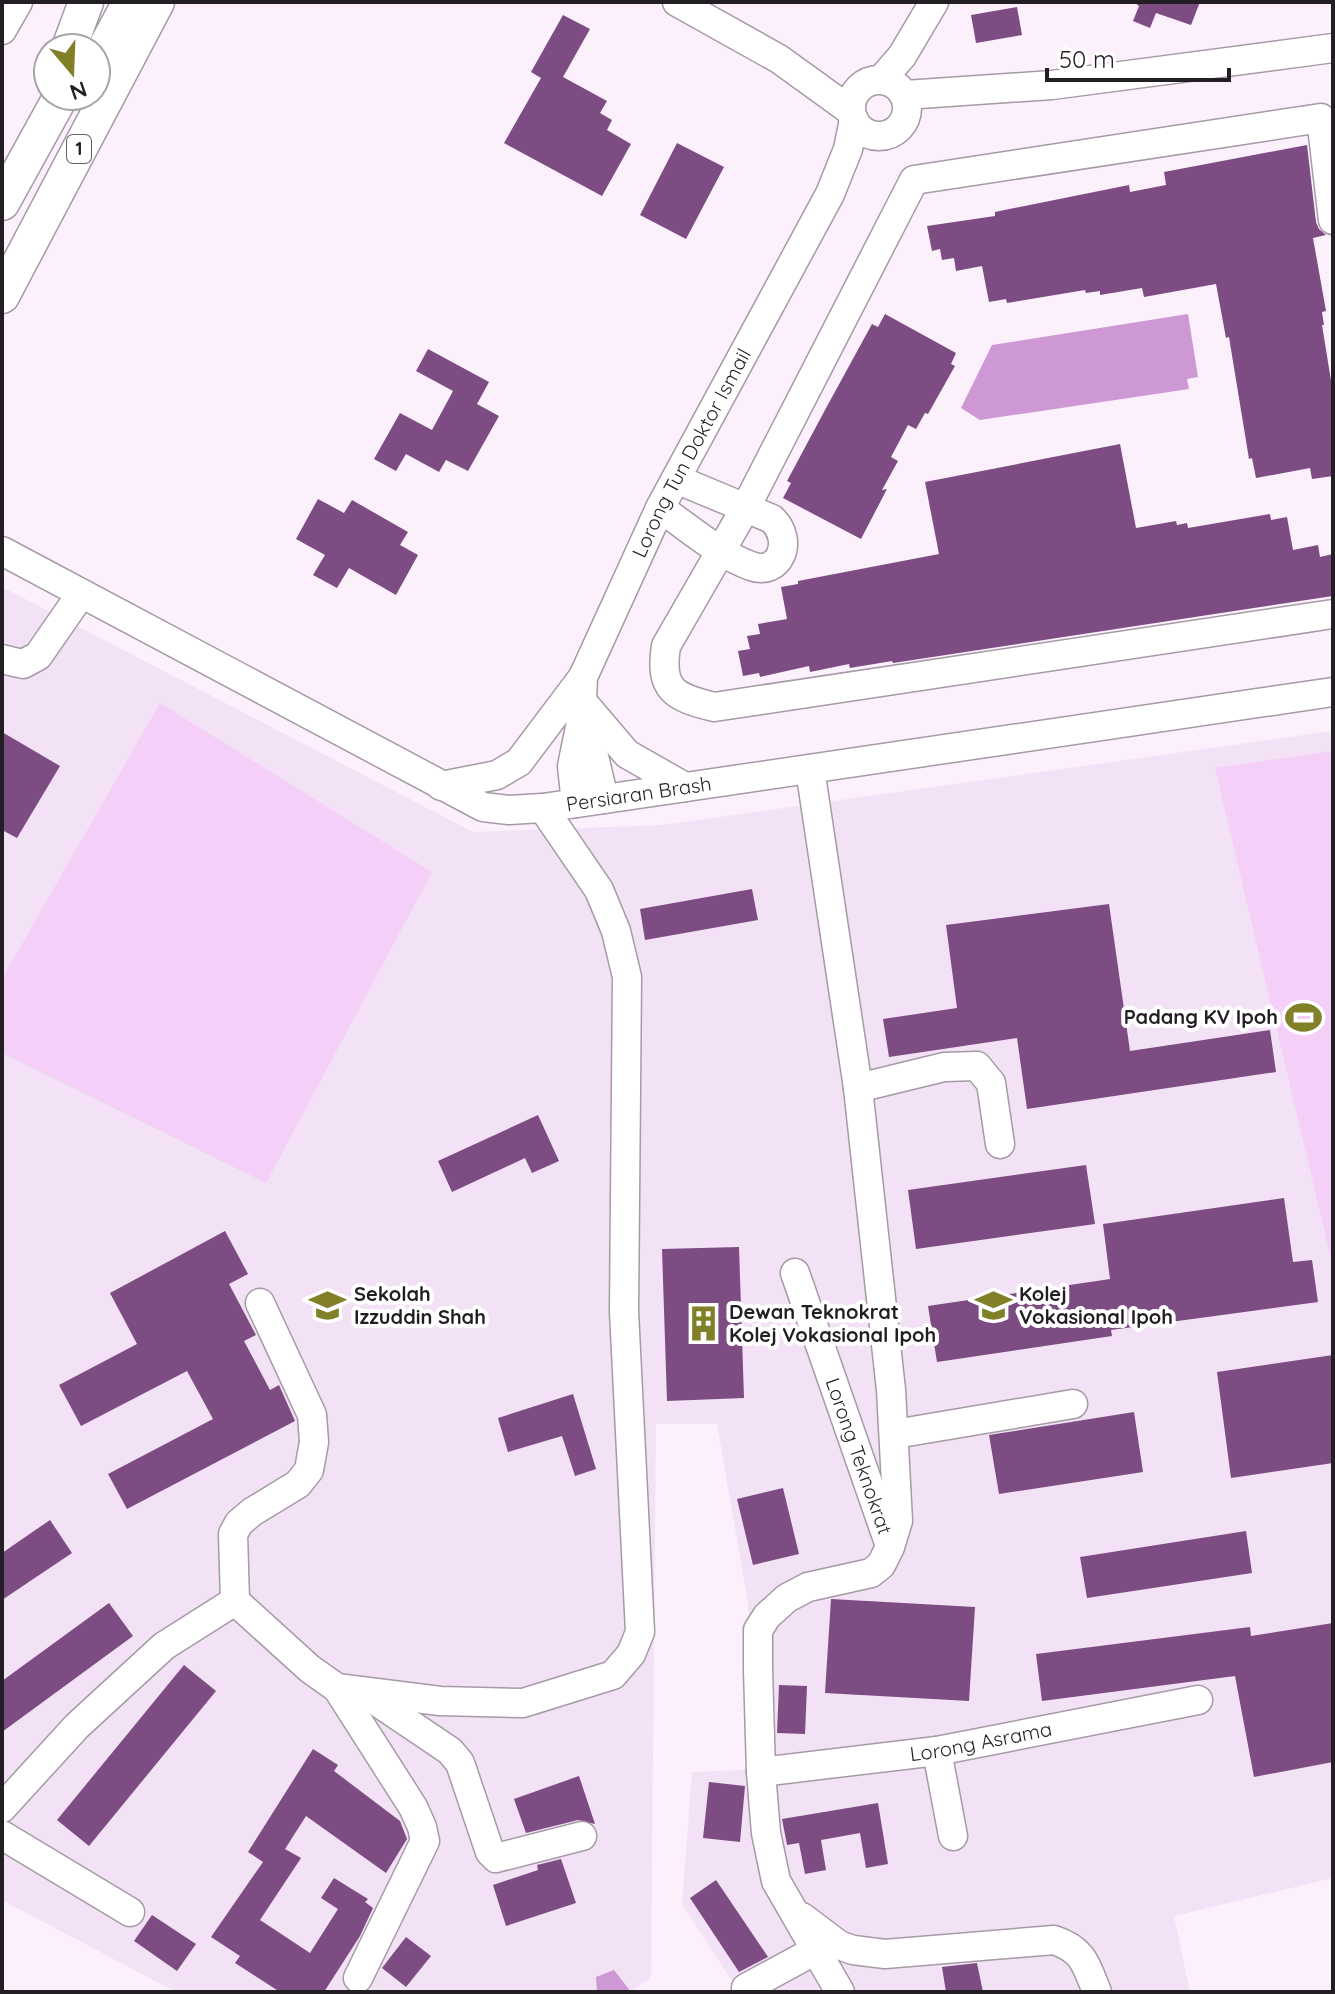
<svg xmlns="http://www.w3.org/2000/svg" width="1335" height="1994" font-family="Quicksand,sans-serif">
<style>
.built{fill:#f3e1f5}
.pitch{fill:#f4d0f8}
.water{fill:#cd98d3}
.building{fill:#7c4c82}
.lines{fill:none;stroke-linecap:round;stroke-linejoin:round}
.minor-casing{stroke:#a59aa6;stroke-width:31}
.major-casing{stroke:#a59aa6;stroke-width:37}
.minor{stroke:#fff;stroke-width:28}
.major{stroke:#fff;stroke-width:34}
.labels{text-anchor:middle;stroke-width:8;stroke-linejoin:round;paint-order:stroke}
.shield{fill:#fff;stroke:#646265;stroke-width:2}
.shield-label{font-size:18px;font-weight:bold;fill:#221e23}
.street-label{font-size:20px;fill:#221e23;stroke:#fff}
.poi-label{font-size:20px;font-weight:bold;fill:#221e23;stroke:#fff;text-anchor:start}
</style>
<rect width="100%" height="100%" fill="#fcf0fd"/>
<path class="built" d="M2 587 473 832 663 825 1333 731V1878L1174 1916 1190 1992H739L682 1904 692 1772 743 1770 747 1766 753 1674 748 1603 717 1424H656L651 1978 631 1992H176L2 1900Z"/>
<path class="pitch" d="M160 703 432 872 266 1183 2 1053V979Z
M1333 751V1267L1215 768Z"/>
<path class="water" d="M1188 314 1198 377 1187 379 1189 389 980 420 961 408 992 345Z
M614 1970 631 1992H597L596 1977Z"/>
<path class="building" d="M1134 2H1200L1191 25 1156 13 1150 28 1133 21 1139 6Z
M1017 7 1022 35 976 43 971 15Z
M563 15 590 29 563 77 607 101 600 113 612 120 607 130 631 144 602 196 504 143 541 78 531 72Z
M677 143 724 167 686 239 640 215Z
M1307 145 1316 222 1319 229 1326 235 1313 238 1326 311 1322 312 1324 325H1322L1333 393V476L1312 479 1310 468 1256 478 1252 458 1249 459 1229 337 1226 338 1216 284 1144 297 1142 288 1100 295V291L1086 293 1085 290 1007 303 1006 299 989 302 982 266 956 271 954 258 942 260 940 249 932 251 927 226 995 216V212L1129 185 1130 192 1166 185 1164 172Z
M885 314 956 353 951 364 955 366 928 414 925 413 916 429 908 425 891 457 898 461 882 490 887 489 861 539 783 498 791 483 787 481 825 410 872 324 878 327Z
M428 349 489 382 477 404 499 416 468 471 446 460 439 472 406 454 396 471 374 459 400 413 432 430 453 391 416 371Z
M1120 444 1136 528 1176 521 1177 525 1187 523 1188 528 1270 514 1271 520 1287 517 1293 550 1318 545 1320 557 1333 554V596L893 663 892 661 850 668 849 664 810 672 809 666 760 677 759 673 743 676 738 651 750 649 747 636 760 634 758 624 787 619 781 587 798 584V581L939 554 925 482Z
M318 499 344 513 352 500 408 532 400 545 418 555 396 595 349 568 337 588 313 575 325 555 296 539Z
M2 732 60 766 17 838 2 830Z
M752 889 758 920 645 940 640 909Z
M1109 904 1130 1051 1270 1030 1276 1072 1027 1109 1017 1038 889 1057 883 1019 957 1008 946 925Z
M538 1115 559 1161 532 1173 525 1158 452 1192 438 1161Z
M1086 1165 1095 1224 916 1249 908 1190Z
M1284 1198 1293 1262 1312 1260 1318 1302 1111 1330 1112 1336 937 1362 928 1306 1110 1279 1103 1224Z
M225 1231 248 1274 229 1284 256 1335 244 1341 270 1390 279 1385 295 1421 127 1509 108 1474 213 1419 187 1371 81 1426 59 1385 137 1344 110 1293Z
M739 1247 744 1398 667 1401 662 1249Z
M1333 1355V1463L1231 1478 1217 1372Z
M573 1394 596 1469 575 1476 562 1436 508 1452 498 1418Z
M1134 1412 1143 1472 999 1494 989 1435Z
M783 1488 799 1554 753 1565 737 1499Z
M50 1520 72 1553 2 1600V1553Z
M1246 1531 1252 1573 1087 1598 1080 1557Z
M831 1599 975 1607 969 1701 825 1693Z
M109 1603 133 1636 2 1732V1681Z
M1333 1623V1762L1254 1777 1235 1676 1042 1701 1036 1654 1250 1627 1251 1636Z
M184 1665 216 1691 89 1846 57 1820Z
M779 1685 807 1686 805 1734 777 1733Z
M313 1749 338 1765 334 1771 400 1821 407 1839 386 1873 306 1816 285 1849 301 1858 260 1920 310 1953 338 1909 321 1898 334 1878 368 1899 365 1902 373 1908 360 1936 324 1992H280L235 1963 240 1956 211 1937 263 1862 248 1852Z
M579 1776 595 1824 578 1820 526 1833 514 1799Z
M709 1782 745 1786 740 1842 703 1838Z
M878 1803 888 1864 866 1868 860 1833 821 1840 826 1870 805 1874 799 1843 787 1845 782 1819Z
M561 1859 576 1903 506 1926 493 1885 538 1870 537 1865Z
M716 1880 768 1957 739 1972 690 1898Z
M152 1915 196 1944 177 1971 134 1941Z
M406 1937 431 1956 406 1987 382 1968Z
M977 1963 983 1992H946L942 1967Z"/>
<g class="lines">
<defs>
<g id="minor">
<path d="M677 2 779 59 851 111"/>
<path d="M2 30 18 2"/>
<path d="M882 79 902 56 934 2"/>
<circle cx="879" cy="108" r="28"/>
<path d="M905 95 1052 85 1333 48"/>
<path d="M1333 220 1321 118 914 180 746 507 666 646C659 691 675 697 714 707L1333 614"/>
<path d="M660 508C689 528 718 554 751 566 779 577 795 541 772 519L676 479"/>
<path id="s1" d="M2 551 483 807 509 810 543 808 1333 692"/>
<path d="M2 659 23 664 38 656 81 594"/>
<path d="M581 700 627 754 685 787"/>
<path d="M581 722 593 752 604 799"/>
<path d="M810 769 858 1088 891 1390 898 1521 890 1547 881 1565 871 1573 808 1587 787 1598 767 1616 758 1630V1669L761 1772 766 1833 776 1881 840 1992"/>
<path d="M441 786 497 775 519 762 583 677"/>
<path id="s2" d="M576 803 572 766 581 722 583 677 660 508 830 194 848 149 854 120"/>
<path d="M858 1088 944 1067 977 1066 991 1083 1000 1144"/>
<path id="s3" d="M795 1273 890 1546"/>
<path d="M260 1303 312 1415 314 1442 309 1470 298 1484 252 1512 239 1523 233 1534 235 1601 310 1669 337 1688 440 1701 523 1703 613 1675 631 1654 640 1632 624 1311 627 977 616 931 599 890 543 808"/>
<path d="M895 1434 1073 1404"/>
<path d="M337 1688 413 1807 422 1827 425 1841 358 1978"/>
<path d="M367 1695 450 1751 460 1763 490 1852 496 1858 582 1836"/>
<path d="M937 1751 953 1836"/>
<path id="s4" d="M761 1772 937 1751 1198 1700"/>
<path d="M2 1808 77 1726 164 1646 235 1601"/>
<path d="M2 1835 130 1912"/>
<path d="M802 1917 839 1945 853 1950 885 1954 1054 1940C1084 1950 1086 1965 1097 1992"/>
<path d="M746 1988 816 1950"/>
</g>
<path id="major" d="M69 48 86 2
M96 65 130 2
M2 203 61 96
M2 296 157 2"/>
</defs>
<use href="#minor" class="minor-casing"/>
<use href="#major" class="major-casing"/>
<use href="#minor" class="minor"/>
<use href="#major" class="major"/>
</g>
<defs>
<symbol id="stadium-bare" viewBox="-9 -9 18 18"><path d="M0-5a6.5 5 0 1 0 0 10a6.5 5 0 1 0 0-10ZM-3.5-1.8h7v3.6h-7Z" fill="#817f27" stroke="#fff" stroke-width="2.5" paint-order="stroke"/></symbol>
<symbol id="school-bare" viewBox="-9 -9 18 18"><path d="M0-5L7-2L0 1L-7-2ZM-4 1L0 2.5L4 1V4Q0 6-4 4Z" fill="#817f27" stroke="#fff" stroke-width="2.5" paint-order="stroke"/></symbol>
<symbol id="building-bare" viewBox="-9 -9 18 18"><path d="M-4-6H4V6H1V3H-1V6H-4ZM-2.5-4.3h1.7v1.8h-1.7ZM.8-4.3h1.7v1.8H.8ZM-2.5-1h1.7V.8h-1.7ZM.8-1h1.7V.8H.8Z" fill="#817f27" stroke="#fff" stroke-width="2.5" paint-order="stroke"/></symbol>
</defs>
<g fill-rule="evenodd">
<use href="#stadium-bare" x="1278" y="992" width="51" height="51"/>
<use href="#school-bare" x="302" y="1280" width="51" height="51"/>
<use href="#school-bare" x="968" y="1280" width="51" height="51"/>
<use href="#building-bare" x="678" y="1298" width="51" height="51"/>
</g>
<g class="labels">
<rect class="shield" x="67" y="135" width="24" height="28" rx="6"/>
<g class="shield-label">
<text x="79" y="155">1</text>
</g>
<g class="street-label">
<text dy="7" stroke="none"><textPath href="#s2" startOffset="376">Lorong Tun Doktor Ismail</textPath></text>
<text dy="7" stroke="none"><textPath href="#s1" startOffset="702">Persiaran Brash</textPath></text>
<text dy="7" stroke="none"><textPath href="#s3" startOffset="194">Lorong Teknokrat</textPath></text>
<text dy="7" stroke="none"><textPath href="#s4" startOffset="222">Lorong Asrama</textPath></text>
</g>
<g class="poi-label">
<text x="1278" y="1024" text-anchor="end">Padang KV Ipoh</text>
<text x="354" y="1301">Sekolah<tspan x="354" dy="23">Izzuddin Shah</tspan></text>
<text x="1019" y="1301">Kolej<tspan x="1019" dy="23">Vokasional Ipoh</tspan></text>
<text x="729" y="1319">Dewan Teknokrat<tspan x="729" dy="23">Kolej Vokasional Ipoh</tspan></text>
</g>
</g>
<rect width="1335" height="1994" fill="none" stroke="#221e23" stroke-width="8"/>
<g transform="translate(72 72) rotate(161)"><circle r="38" fill="#ffffff" stroke="#a7a5a7" stroke-width="2"/>
<path d="M0-6L14 30L0 20L-14 30Z" fill="#817f27"/>
<text y="-12" font-size="22" font-weight="bold" text-anchor="middle" fill="#221e23">N</text>
</g>
<path d="M1047 68v12h182v-12" fill="none" stroke="#221e23" stroke-width="4"/>
<text x="1059" y="68" font-size="24" fill="#221e23" stroke="#ffffff" stroke-width="6" paint-order="stroke">50 m</text>
</svg>
